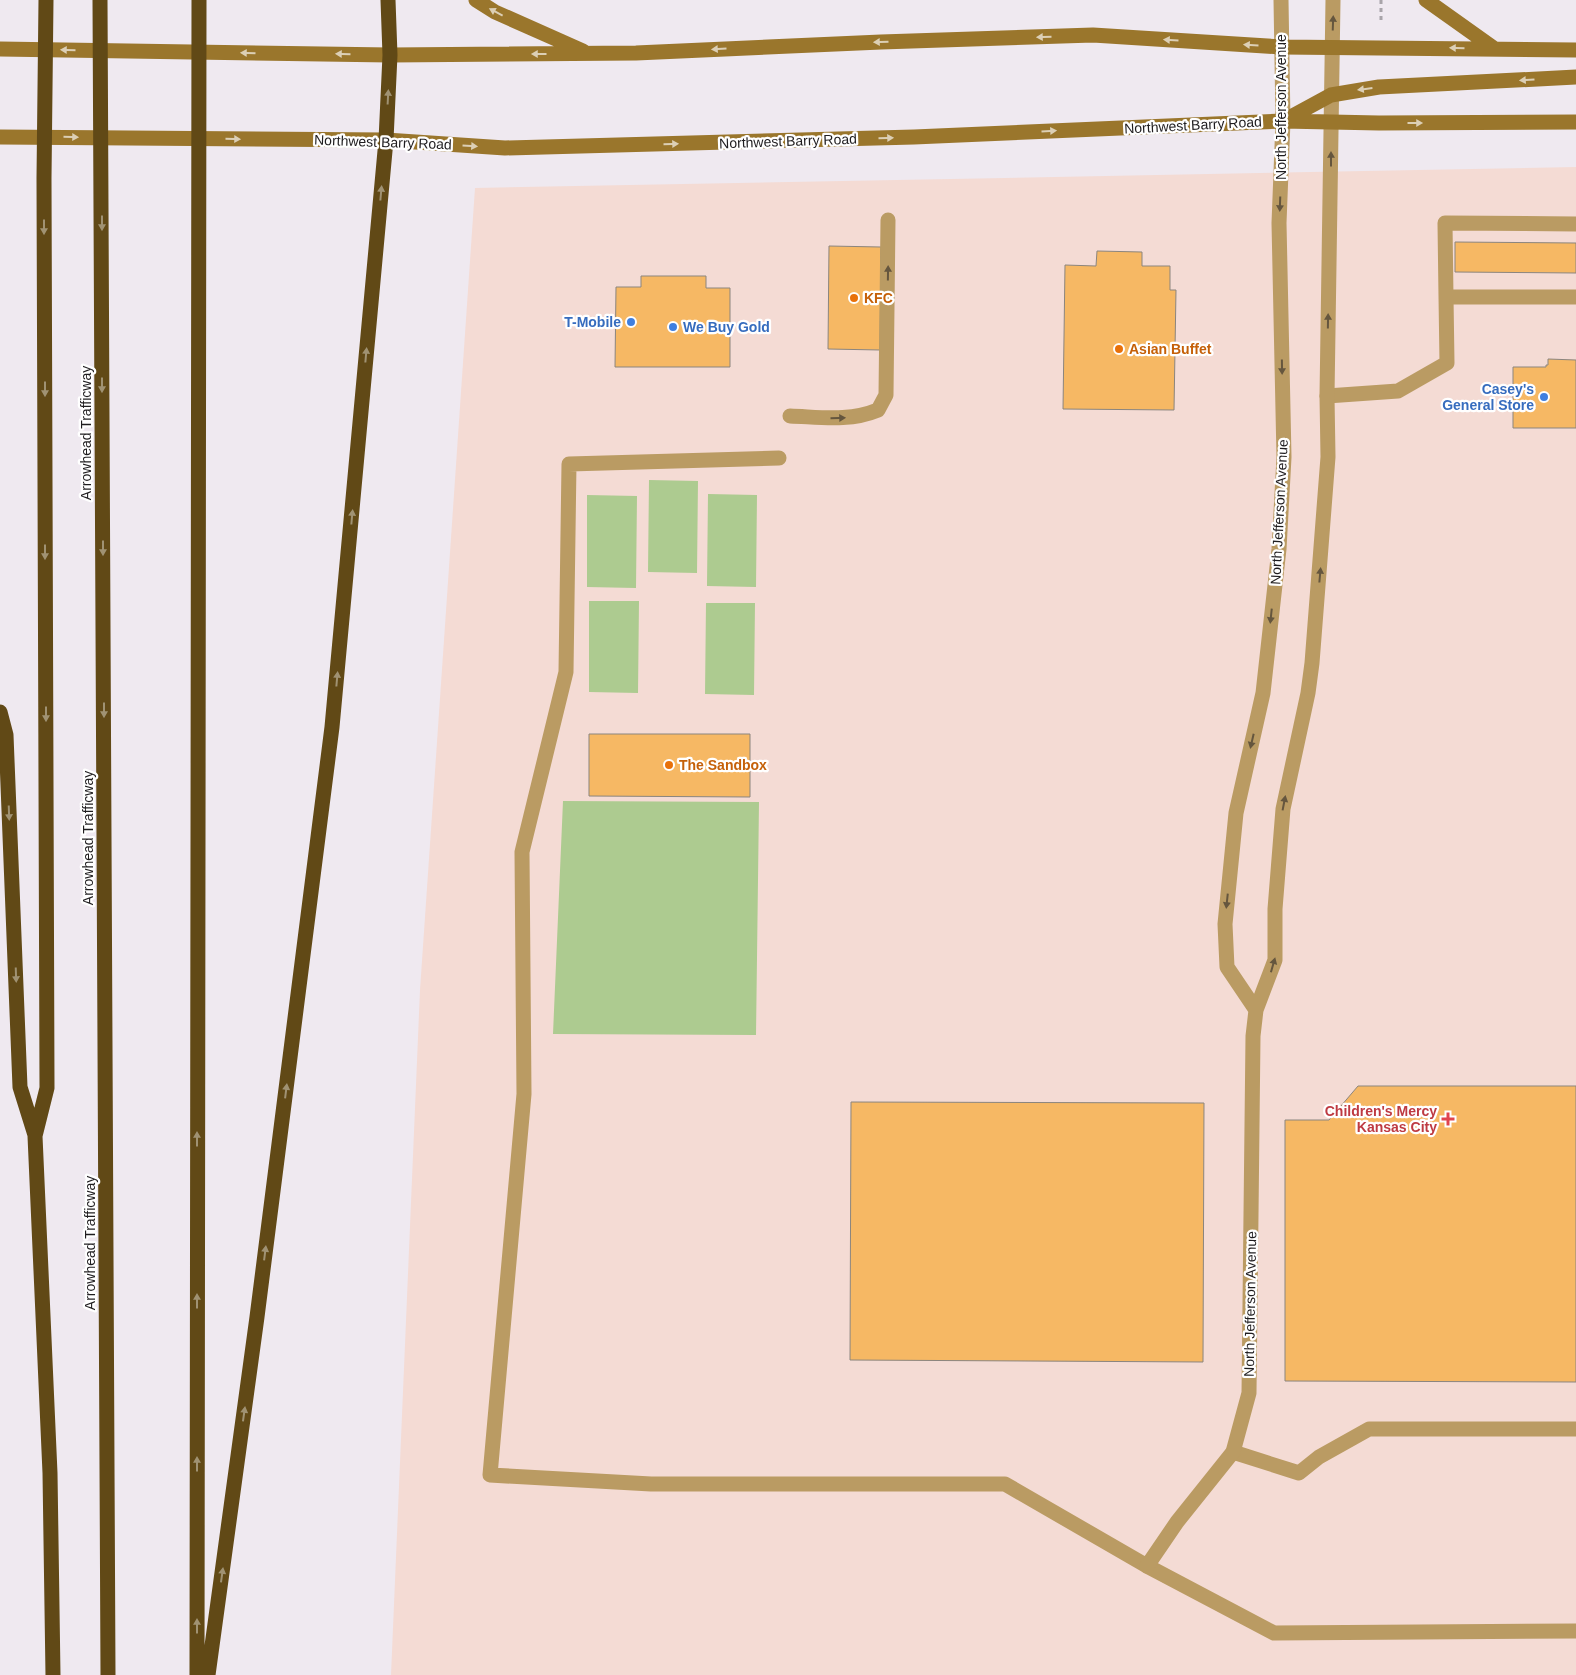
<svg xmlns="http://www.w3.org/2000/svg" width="1576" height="1675" font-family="Arial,sans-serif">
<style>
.commercial{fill:#f4dbd4}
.garden{fill:#adcb90}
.building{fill:#f6b864;stroke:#8b857e}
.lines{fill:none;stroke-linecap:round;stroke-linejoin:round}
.path{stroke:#a8a4a9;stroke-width:3;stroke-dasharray:4 4;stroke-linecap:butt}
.lane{stroke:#ba9b63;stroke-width:15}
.street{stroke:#ba9b63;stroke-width:15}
.secondary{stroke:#9a762c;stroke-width:15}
.highway{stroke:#614916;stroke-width:15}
.oneway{fill:#dccfb5}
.oneway2{fill:#65563e}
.oneway3{fill:#a09273}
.food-dot{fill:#e8710a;stroke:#fff;stroke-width:2}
.shop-dot{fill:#3f7fe0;stroke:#fff;stroke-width:2}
.health-dot{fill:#e0444e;stroke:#fff;stroke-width:2}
.labels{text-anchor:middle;stroke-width:4.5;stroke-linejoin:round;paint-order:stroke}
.street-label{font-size:14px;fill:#1f1d1f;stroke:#fff}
.food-label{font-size:14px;font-weight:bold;fill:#c56008;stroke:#fff;text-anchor:start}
.shop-label{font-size:14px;font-weight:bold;fill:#366cbe;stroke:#fff;text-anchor:end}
.health-label{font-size:14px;font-weight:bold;fill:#be3a42;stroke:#fff;text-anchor:end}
</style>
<rect width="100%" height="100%" fill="#efe9f0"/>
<path class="commercial" d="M1576 167V1675H391L420 990 475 188Z"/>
<path class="garden" d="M649 480 698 481 697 573 648 572Z
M708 494 757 495 756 587 707 586Z
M587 495 637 496 636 588 587 587Z
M589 601H639L638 693 589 692Z
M706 603H755L754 695 705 694Z
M563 801 759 802 756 1035 553 1034Z"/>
<path class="building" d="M1455 242 1576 243V273L1455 272Z
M829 246 881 247 880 350 828 349Z
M1097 251 1142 252V266H1170V290H1176L1174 410 1063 409 1065 265 1096 266Z
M641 276H706V288H730V367H615L616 287H641Z
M1548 359 1576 360V428H1513V367H1546V365H1548Z
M589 734H750V797L589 796Z
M1358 1086H1576V1382L1285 1381V1120H1329Z
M851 1102 1204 1103 1203 1362 850 1360Z"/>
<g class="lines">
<path class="path" d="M1381 0V24"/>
<path class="lane" d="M1446 297 1445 223 1576 224
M1327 396 1398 391 1447 363 1446 297H1576
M790 416C820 417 849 422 878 410L886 395 888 220
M779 458 569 464 566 672 522 852 524 1094 490 1475 651 1484H1005L1147 1566 1274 1633 1576 1631
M1233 1452 1299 1473 1319 1457 1369 1429H1576"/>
<path class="street" d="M1256 1010 1227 967 1225 924 1236 813 1263 693 1279 549 1284 457 1279 223 1283 121 1281 0
M1147 1566 1177 1522 1233 1452 1249 1393 1253 1036 1256 1010 1275 960V909L1283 809 1308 693 1312 663 1328 457 1327 396 1333 0"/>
<path class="secondary" d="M476 0 495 12 583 51
M1426 0 1495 49
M0 49 390 55 636 53 881 42 1093 35 1282 47 1576 50
M1285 120 1331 95 1379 87 1576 77
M0 137 386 140 505 148 914 137 1283 121 1379 123 1576 122"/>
<path class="highway" d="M46 0 44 178 47 1088 35 1136 50 1473 53 1675
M100 0 108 1675
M0 712 6 735 20 1087 35 1135
M197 1675 199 0
M208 1675 257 1317 332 727 386 140 390 55 388 0"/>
</g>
<defs><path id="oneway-solid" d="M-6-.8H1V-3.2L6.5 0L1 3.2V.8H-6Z" transform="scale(1.25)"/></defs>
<g class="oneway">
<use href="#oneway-solid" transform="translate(496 12) rotate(-152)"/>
<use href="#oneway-solid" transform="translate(1044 37) rotate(178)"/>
<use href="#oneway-solid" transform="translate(1171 40) rotate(-177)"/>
<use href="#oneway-solid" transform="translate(881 42) rotate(178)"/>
<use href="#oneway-solid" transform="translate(1251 45) rotate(-176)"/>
<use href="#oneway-solid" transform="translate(1457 48) rotate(-179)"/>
<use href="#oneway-solid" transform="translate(719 49) rotate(177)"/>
<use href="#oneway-solid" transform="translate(68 50) rotate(-179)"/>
<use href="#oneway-solid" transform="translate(248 53) rotate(-179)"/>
<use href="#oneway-solid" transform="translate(343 54) rotate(-179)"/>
<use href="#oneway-solid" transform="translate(539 54) rotate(180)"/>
<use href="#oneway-solid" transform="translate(1527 80) rotate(176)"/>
<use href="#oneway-solid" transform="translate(1365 89) rotate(173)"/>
<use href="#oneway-solid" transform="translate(1415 123)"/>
<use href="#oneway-solid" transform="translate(1049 131) rotate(-3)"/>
<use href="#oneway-solid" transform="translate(71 137) rotate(1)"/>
<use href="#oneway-solid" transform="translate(886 138) rotate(-2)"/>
<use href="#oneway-solid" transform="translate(233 139) rotate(1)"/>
<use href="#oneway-solid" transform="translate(671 144) rotate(-2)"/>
<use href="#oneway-solid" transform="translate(470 146) rotate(4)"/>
</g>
<g class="oneway2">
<use href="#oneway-solid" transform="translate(1333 23) rotate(-88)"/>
<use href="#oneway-solid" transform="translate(1331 159) rotate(-90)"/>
<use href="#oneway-solid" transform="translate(1280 204) rotate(92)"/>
<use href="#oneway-solid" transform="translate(888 273) rotate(-89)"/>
<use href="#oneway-solid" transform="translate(1328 321) rotate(-89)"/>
<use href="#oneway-solid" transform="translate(1282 367) rotate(89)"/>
<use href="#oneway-solid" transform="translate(838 418) rotate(-2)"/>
<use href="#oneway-solid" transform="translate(1320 575) rotate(-85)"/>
<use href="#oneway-solid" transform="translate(1271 616) rotate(96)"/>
<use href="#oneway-solid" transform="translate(1252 741) rotate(103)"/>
<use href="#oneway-solid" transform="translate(1284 803) rotate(-79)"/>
<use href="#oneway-solid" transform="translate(1227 901) rotate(96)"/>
<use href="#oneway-solid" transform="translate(1273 965) rotate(-74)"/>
</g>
<g class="oneway3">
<use href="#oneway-solid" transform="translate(388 97) rotate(-87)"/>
<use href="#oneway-solid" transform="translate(381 193) rotate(-85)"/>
<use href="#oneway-solid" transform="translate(102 223) rotate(90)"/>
<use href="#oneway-solid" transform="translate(44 227) rotate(90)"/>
<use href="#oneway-solid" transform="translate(366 355) rotate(-85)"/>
<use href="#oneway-solid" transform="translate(102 385) rotate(90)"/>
<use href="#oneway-solid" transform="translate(45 389) rotate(90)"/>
<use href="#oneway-solid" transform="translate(352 517) rotate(-85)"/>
<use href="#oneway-solid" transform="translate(103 548) rotate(90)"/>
<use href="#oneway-solid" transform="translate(45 552) rotate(90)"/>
<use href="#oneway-solid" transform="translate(337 679) rotate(-85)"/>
<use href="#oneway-solid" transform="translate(104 710) rotate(90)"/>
<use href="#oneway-solid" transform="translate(46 714) rotate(90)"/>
<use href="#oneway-solid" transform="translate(9 813) rotate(88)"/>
<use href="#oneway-solid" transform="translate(16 975) rotate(88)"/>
<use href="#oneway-solid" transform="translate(286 1091) rotate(-83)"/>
<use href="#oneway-solid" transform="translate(197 1139) rotate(-90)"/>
<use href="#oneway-solid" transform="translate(265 1253) rotate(-83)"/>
<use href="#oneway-solid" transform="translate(197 1301) rotate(-90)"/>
<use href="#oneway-solid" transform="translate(244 1414) rotate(-82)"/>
<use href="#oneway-solid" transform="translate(197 1464) rotate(-90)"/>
<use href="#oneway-solid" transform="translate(222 1575) rotate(-82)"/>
<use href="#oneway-solid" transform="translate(197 1626) rotate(-90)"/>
</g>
<g class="food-dot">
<circle cx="854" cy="298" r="5"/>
<circle cx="1119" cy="349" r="5"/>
<circle cx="669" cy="765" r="5"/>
</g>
<g class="shop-dot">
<circle cx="631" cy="322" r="5"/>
<circle cx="673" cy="327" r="5"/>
<circle cx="1544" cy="397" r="5"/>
</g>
<path class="health-dot" d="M1445.5 1111.5h5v5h5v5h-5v5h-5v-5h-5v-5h5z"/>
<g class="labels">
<g class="street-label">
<text transform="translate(1281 107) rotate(-90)" y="5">North Jefferson Avenue</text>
<text transform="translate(1193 125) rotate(-3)" y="5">Northwest Barry Road</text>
<text transform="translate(788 141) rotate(-2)" y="5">Northwest Barry Road</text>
<text transform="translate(383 142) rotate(2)" y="5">Northwest Barry Road</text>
<text transform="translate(86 433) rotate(-90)" y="5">Arrowhead Trafficway</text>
<text transform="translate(1279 512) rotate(-87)" y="5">North Jefferson Avenue</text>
<text transform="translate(88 838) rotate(-90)" y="5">Arrowhead Trafficway</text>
<text transform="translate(90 1243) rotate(-90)" y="5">Arrowhead Trafficway</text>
<text transform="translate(1250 1304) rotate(-89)" y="5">North Jefferson Avenue</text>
</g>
<g class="food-label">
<text x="864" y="303">KFC</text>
<text x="1129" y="354">Asian Buffet</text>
<text x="679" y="770">The Sandbox</text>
</g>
<g class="shop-label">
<text x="621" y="327">T-Mobile</text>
<text x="683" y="332" text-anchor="start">We Buy Gold</text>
<text x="1534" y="394">Casey's<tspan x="1534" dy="16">General Store</tspan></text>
</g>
<g class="health-label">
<text x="1437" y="1116">Children's Mercy<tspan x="1437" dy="16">Kansas City</tspan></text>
</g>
</g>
</svg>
